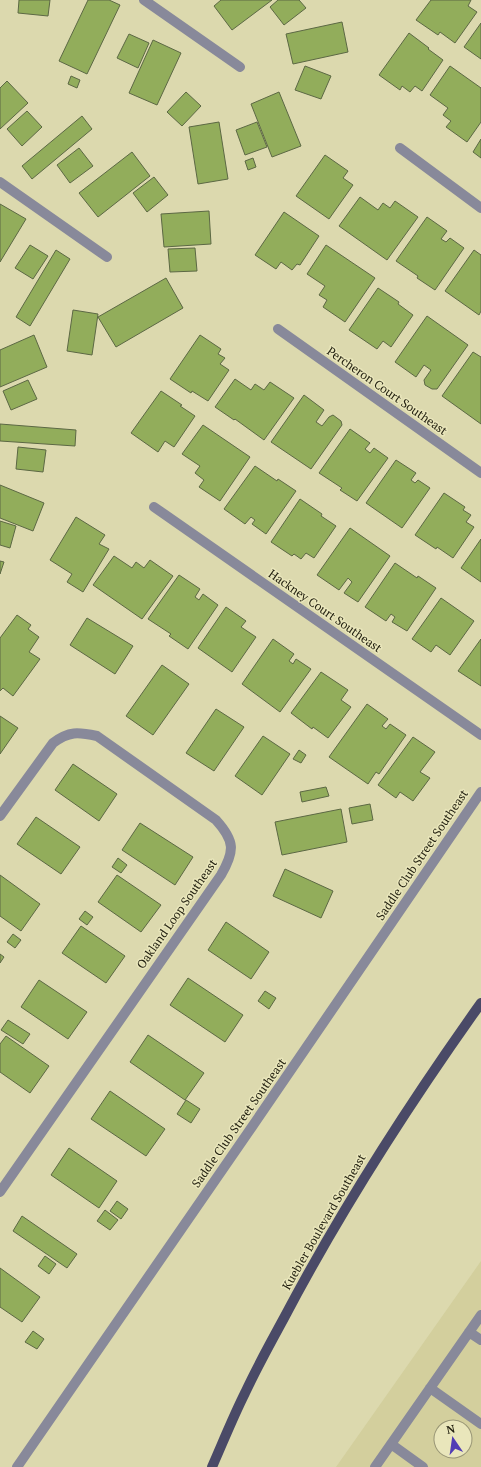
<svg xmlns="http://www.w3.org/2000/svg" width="481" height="1467" font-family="'PT Serif',serif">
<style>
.built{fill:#d3cf9d;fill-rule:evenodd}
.building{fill:#92ad5b;stroke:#5c6844}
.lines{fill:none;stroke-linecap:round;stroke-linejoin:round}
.service{stroke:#88899a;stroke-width:10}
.minor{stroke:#88899a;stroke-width:10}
.tertiary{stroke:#88899a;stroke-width:10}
.primary{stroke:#4a4a67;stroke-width:10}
.labels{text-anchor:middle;stroke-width:3;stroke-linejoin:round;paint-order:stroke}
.street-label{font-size:12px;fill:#201e0e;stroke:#e9e6bb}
</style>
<rect width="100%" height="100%" fill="#dcd9ae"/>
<path class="built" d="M481 1261V1467H336ZM441 1427H465V1451H441Z"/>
<path class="building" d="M19 0H50L48 16 18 13Z
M88 0H109L120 5 87 74 59 61Z
M221 0H272L232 30 214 6Z
M278 0H299L306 8 284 25 270 7Z
M431 0H471L468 6 477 12 455 43 440 32 438 35 416 20Z
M342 22 348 52 293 64 286 34Z
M481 23V59L464 47Z
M409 33 429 48 428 49 443 60 422 91 415 86 410 92 402 86 400 90 379 75Z
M129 34 149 43 138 68 117 58Z
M153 40 181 53 157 105 129 93Z
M305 66 331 76 321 99 295 90Z
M450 66 481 88V122L467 142 446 127 451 121 443 115 448 108 430 95Z
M71 76 80 80 77 88 68 84Z
M7 81 28 103 0 129V88Z
M186 92 201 106 182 126 167 112Z
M279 92 301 146 272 157 251 104Z
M27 111 42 127 22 146 7 129Z
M82 116 92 129 32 179 22 166Z
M219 122 228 179 198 184 189 127Z
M257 122 267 147 245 155 236 130Z
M481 139V158L473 152Z
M79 148 93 166 70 183 57 165Z
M132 152 150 176 98 217 79 193Z
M325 155 348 171 343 178 353 185 329 219 296 196Z
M253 158 256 167 248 170 245 161Z
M154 177 168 195 147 212 133 193Z
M360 197 378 210 383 203 390 208 395 201 418 217 387 260 339 226Z
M0 204 26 219 0 262Z
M209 211 211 244 164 247 161 214Z
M284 212 319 236 300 265 297 264 292 270 281 262 276 269 255 255Z
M427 217 447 231 441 239 446 242 450 238 464 248 435 290 417 278 418 276 396 261Z
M30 245 48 256 33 279 15 268Z
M326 245 375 278 345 322 323 307 327 300 319 295 325 286 307 274Z
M195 248 197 271 170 272 168 249Z
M56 250 70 259 30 326 16 317Z
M474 250 481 255V311L479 315 445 291Z
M166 278 183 308 116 347 98 317Z
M378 288 399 302 398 304 413 315 391 347 383 341 377 349 349 330Z
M73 310 98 314 92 355 67 351Z
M427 316 468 345 437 389H432L425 385 424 380 431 370 424 365 416 377 395 362Z
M34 335 47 367 0 387V350Z
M200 335 221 349 218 354 225 358 220 364 229 370 208 401 192 391 191 393 170 379Z
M473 352 481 357V424L442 396Z
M235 379 251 390 255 384 264 390 270 382 294 398 264 440 235 419 234 420 215 407Z
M28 380 37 399 11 410 3 391Z
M161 391 182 405 180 406 195 416 174 447 165 441 158 452 131 433Z
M304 395 324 410 316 422 322 426 329 417 333 415 341 421 342 425 311 469 271 442Z
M0 424 76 430 75 446 0 441Z
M203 425 250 457 220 501 199 487 204 480 195 473 200 466 182 454Z
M350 429 370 443 365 449 370 453 374 448 388 458 357 501 340 490 342 488 319 473Z
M18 447 46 450 43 472 16 469Z
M396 460 416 473 411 480 415 483 418 480 430 488 402 528 366 503Z
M255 466 277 481 278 479 296 491 266 534 252 524 255 520 251 517 245 524 224 509Z
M0 485 44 503 33 531 0 518Z
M444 493 465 507 463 510 471 515 466 522 474 527 453 558 437 547 436 549 415 535Z
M300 499 322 514 321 516 336 526 314 558 306 553 301 559 294 554 292 556 271 542Z
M76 517 105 535 99 544 109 549 83 592 67 582 72 574 50 560Z
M0 521 16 526 10 548 0 545Z
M350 528 390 556 358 602 344 593 352 582 348 578 339 590 317 575Z
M481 539V582L461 568Z
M114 556 132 568 136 562 144 568 150 560 173 576 142 619 93 585Z
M0 561 4 562 0 574Z
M395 563 417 578 418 576 436 588 407 631 392 622 395 617 391 614 386 621 365 607Z
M179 575 200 589 195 597 199 600 203 594 218 605 188 649 169 636 171 634 148 619Z
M441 598 474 621 450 655 436 645 431 652 412 639Z
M226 607 246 621 241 627 256 637 232 672 198 648Z
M17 615 31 625 28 629 39 637 29 652 40 659 13 696 3 688 0 691V638Z
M87 618 133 646 115 674 70 645Z
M273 639 294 654 289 661 293 664 296 659 311 669 280 712 242 684Z
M481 639V686L458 671Z
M162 665 189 684 153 735 126 716Z
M321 672 348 690 341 700 351 707 328 738 313 727 312 729 291 713Z
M367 704 388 719 382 726 386 729 390 724 406 735 379 774 376 772 368 784 329 757Z
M216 709 244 727 214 771 186 753Z
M0 716 18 728 0 754Z
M263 736 290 754 262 795 235 776Z
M413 737 435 752 420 772 430 778 413 801 400 792 396 798 378 785Z
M299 750 306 755 301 763 293 759Z
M73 764 117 794 99 821 55 790Z
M326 787 329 796 302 802 300 792Z
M370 804 373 820 352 824 349 808Z
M341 809 347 842 282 855 275 822Z
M36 817 80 847 61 874 17 844Z
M140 823 193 857 175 885 122 850Z
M118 858 127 865 121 873 112 867Z
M285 869 333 891 321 918 273 896Z
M0 875 40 904 21 931 0 916Z
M117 875 161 905 141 932 98 902Z
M85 911 93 917 87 925 79 919Z
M226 922 269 952 251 979 208 950Z
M81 926 125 956 106 983 62 953Z
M13 934 21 940 15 948 7 942Z
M0 954 4 957 0 963Z
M188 978 243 1015 225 1042 170 1005Z
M39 980 87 1012 68 1039 21 1007Z
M265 991 276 998 269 1009 258 1001Z
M8 1020 30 1034 23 1044 1 1030Z
M148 1035 204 1073 185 1100 130 1062Z
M6 1036 49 1066 30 1093 0 1072V1044Z
M110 1091 165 1129 146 1156 91 1119Z
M186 1100 200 1109 191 1123 177 1114Z
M69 1148 117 1181 99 1208 51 1175Z
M117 1201 128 1209 121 1219 110 1211Z
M105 1210 118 1220 110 1230 97 1221Z
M22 1216 77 1254 67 1268 13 1231Z
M45 1256 56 1264 49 1274 38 1266Z
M0 1268 40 1297 22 1322 0 1307Z
M33 1331 44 1339 37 1349 25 1342Z"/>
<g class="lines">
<path class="service" d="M144 0 240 67
M0 182 107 257
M469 1332 481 1340
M430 1388 481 1424
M391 1444 423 1467
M375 1467 481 1315"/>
<path class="minor" d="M400 148 481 208
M278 329 481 473
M154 507 481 735
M0 816 53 743C69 731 78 732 97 736L216 820C235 841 235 851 221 875L0 1192"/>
<path class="tertiary" d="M17 1467 256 1121 481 792"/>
<path class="primary" d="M212 1467C223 1442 233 1417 245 1393 257 1367 271 1342 284 1318 342 1208 409 1104 481 1003"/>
</g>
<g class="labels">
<g class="street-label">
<text transform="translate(387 391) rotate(35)" y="4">Percheron Court Southeast</text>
<text transform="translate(325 611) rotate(35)" y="4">Hackney Court Southeast</text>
<text transform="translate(422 855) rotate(-56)" y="4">Saddle Club Street Southeast</text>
<text transform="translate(177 914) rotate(-55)" y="4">Oakland Loop Southeast</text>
<text transform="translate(239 1123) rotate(-55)" y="4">Saddle Club Street Southeast</text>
<text transform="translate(324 1222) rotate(-60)" y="4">Kuebler Boulevard Southeast</text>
</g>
</g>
<g transform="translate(453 1439) rotate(347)"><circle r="19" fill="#e9e6bb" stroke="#999676"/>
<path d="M0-3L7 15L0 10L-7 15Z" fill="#513db5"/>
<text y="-6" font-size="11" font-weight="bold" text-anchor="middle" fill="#201e0e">N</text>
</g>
</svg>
